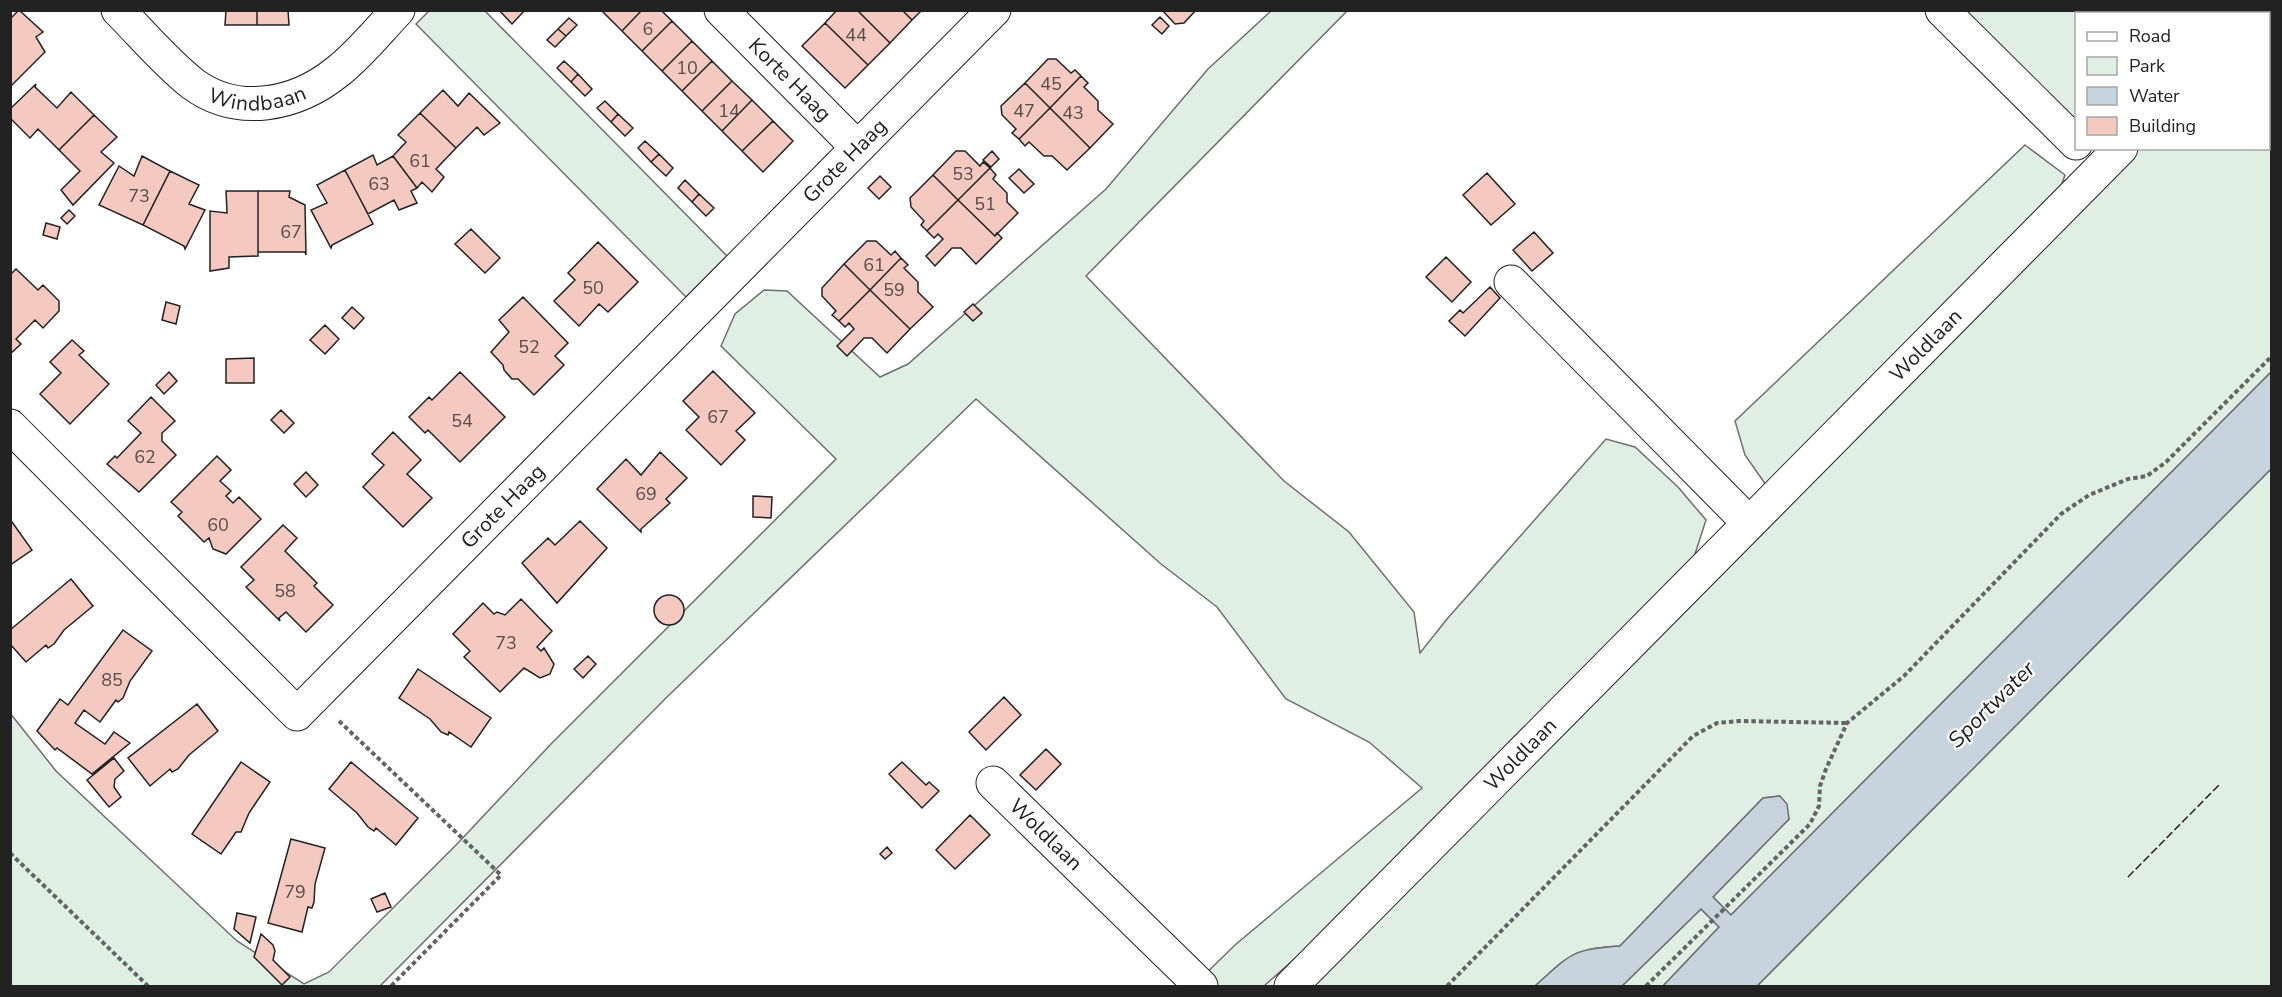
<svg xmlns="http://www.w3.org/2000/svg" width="2282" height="997" font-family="'Nunito Sans',sans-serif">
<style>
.green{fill:#e0efe3;stroke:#6f6f6f;stroke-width:1.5}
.water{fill:#c7d3dd;stroke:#6f6f6f;stroke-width:1.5}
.building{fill:#f3c9c0;stroke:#222;stroke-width:1.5}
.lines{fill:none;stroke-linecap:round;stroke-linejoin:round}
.minor-casing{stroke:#222;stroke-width:35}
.path{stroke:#646464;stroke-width:4;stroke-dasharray:4.5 3;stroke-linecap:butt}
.minor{stroke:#fff;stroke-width:33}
.fence{stroke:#222;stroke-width:1.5;stroke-dasharray:8 3;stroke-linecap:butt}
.labels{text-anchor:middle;stroke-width:4.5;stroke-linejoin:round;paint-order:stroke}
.number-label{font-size:18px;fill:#564c4a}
.street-label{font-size:21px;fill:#222;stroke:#fff}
.water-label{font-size:22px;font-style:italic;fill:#222;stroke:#fff}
</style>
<rect width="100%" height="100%" fill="#fff"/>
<path class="green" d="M429 11H485L727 256 686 297 416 24Z
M1271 11H1347L1086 276 1284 481 1349 532 1414 612 1420 653 1447 619 1606 439 1635 447 1678 487 1706 520 1694 557 1366 895 1264 986H1193L1235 945 1422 788 1369 742 1286 699 1217 607 1161 564 976 399 666 698 380 986H11L10 713 56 771 237 941 304 984 329 972 458 843 551 744 836 459 721 346 735 314 764 290 787 291 880 377 908 364 1106 189 1208 69Z
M1960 11H2236L2233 14H2076V128Z
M2271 11V372L1731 915 1713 897 1789 819 1780 796 1763 798 1620 946C1573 948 1569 956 1535 986H1302L2134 149 2268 148V14Z
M2025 145 2065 175 2057 198 1766 485 1745 455 1735 421Z
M2271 469V986H1757Z
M1701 909 1719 927 1663 986H1622Z"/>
<path class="water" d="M2271 372V469L1757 986H1663L1719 927 1701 909 1622 986H1535C1571 954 1571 949 1620 946L1763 798 1780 796 1787 804 1789 819 1713 897 1731 915Z"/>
<path class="building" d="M19 10 43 32 36 37 45 52 10 87V19Z
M226 10H257V25H225Z
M257 10H288L289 25H257Z
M499 10H525L512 24Z
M601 10H642L622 31Z
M642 10H661L672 21 642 51 622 31Z
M837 10H857L890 43 868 65 825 23Z
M857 10H902L912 20 890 43Z
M902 10H922L912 20Z
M1162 10H1196L1184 23 1175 24Z
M1160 17 1169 26 1162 34 1152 25Z
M569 18 577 25 566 36 558 29Z
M672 21 692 41 662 71 642 51Z
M825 23 868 65 845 88 802 46Z
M558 29 566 36 555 47 547 40Z
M692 41 712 61 682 91 662 71Z
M1048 59H1056L1071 73 1075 70 1081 76 1050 108 1025 83Z
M564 61 578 74 571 82 557 68Z
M712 61 732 81 702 111 682 91Z
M578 74 592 89 585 96 571 82Z
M1081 76 1088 83 1084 87 1098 101V110L1113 124 1090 148 1050 108Z
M732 81 752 100 722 131 702 111Z
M1025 83 1050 108 1019 139 1012 133 1016 129 1002 115 1001 106Z
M36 84 35 87 57 108 71 92 94 115 59 150 38 129 30 138 10 118V109Z
M443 90 458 106 469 93 500 123 484 135 477 127 456 148 420 113Z
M752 100 773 121 742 151 722 131Z
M605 101 618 114 611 122 597 108Z
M1050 108 1090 148 1067 170 1052 156H1044L1029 142 1025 146 1019 139Z
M420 113 456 148 436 169 444 177 432 192 422 182 417 188 393 156 406 142 398 135Z
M618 114 633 128 625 136 611 122Z
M94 115 117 137 101 152 114 163 73 205 61 190 80 171 59 150Z
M773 121 793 141 763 172 742 151Z
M645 141 659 154 651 162 638 148Z
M956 151H965L980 166 983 162 990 168 958 200 933 175Z
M992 151 999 159 991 167 983 160Z
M659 154 673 168 666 176 651 162Z
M373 155 377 165 393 156 417 188 411 191 417 203 399 210 394 200 368 214 345 170Z
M142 156 170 171 143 225 99 205 119 166 134 176Z
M990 168 996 175 993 179 1007 193V202L1018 213 995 236 958 200Z
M1019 169 1034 184 1024 193 1009 178Z
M345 170 373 224 332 245 331 248 311 210 327 203 317 185Z
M170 171 199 185 189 204 205 210 185 249 184 246 143 225Z
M1487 173 1515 204 1491 225 1463 195Z
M933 175 958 200 927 231 921 225 924 221 911 207 910 198Z
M880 176 891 187 879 199 868 188Z
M685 180 699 194 692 202 678 188Z
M226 191H258V256L229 257V268L210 271V211L227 213Z
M258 191H290L289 197 305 205 306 255 305 252H258Z
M699 194 714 208 706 216 692 202Z
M958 200 995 236 997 233 1002 238 976 264 961 248H952L935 266 926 256 943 239 938 234 934 238 927 231Z
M69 210 75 216 67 224 61 218Z
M46 223 60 227 57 239 43 235Z
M471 229 500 258 485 273 455 244Z
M1534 232 1553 253 1532 271 1513 250Z
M867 241H876L891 255 895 251 901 258 870 290 844 264Z
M598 242 638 282 608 312 599 304 579 326 554 301 575 280 568 273Z
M1446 257 1471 282 1452 302 1426 277Z
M901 258 908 265 904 268 918 282V292L933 307 910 329 870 290Z
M844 264 870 290 839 321 832 315 836 311 822 296V288Z
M16 269 38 290 43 285 59 301V311L43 328 35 320 16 339 21 344 10 354V275Z
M1490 287 1500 298 1465 336 1449 321 1460 310 1463 313Z
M870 290 910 329 887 353 872 338H864L847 356 837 346 854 329 849 323 845 327 839 321Z
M523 297 568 343 555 356 564 365 534 395 518 379H512L504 370 503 365 491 352 509 332 499 320Z
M166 302 180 306 176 324 162 320Z
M973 304 982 313 973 321 964 312Z
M352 307 364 318 354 329 342 318Z
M325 325 339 339 325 354 310 340Z
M72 340 84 351 79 355 109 384 70 424 40 394 61 373 50 362Z
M254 358V383H226V359Z
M713 371 755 413 736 431 745 440 721 465 686 430 699 417 683 401Z
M169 372 177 381 164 394 156 385Z
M460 372 505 417 460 462 428 430 425 433 409 417 429 397 432 400Z
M151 397 175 421 162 433V441L176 455 139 492 107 464 115 456 117 458 141 433 128 421Z
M281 410 294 423 284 433 271 420Z
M393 432 421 460 407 474 432 498 403 527 363 487 384 465 372 454Z
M660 452 687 478 666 499 670 503 641 529V532L597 489 626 459 641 475Z
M217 456 231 470 220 481 231 491 226 496 233 503 239 497 261 519 226 554 213 549 209 538 204 542 178 516 182 512 171 502Z
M306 472 318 485 306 497 294 484Z
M753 496 772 497 771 518 753 517Z
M580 521 607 548 557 603 522 563 548 538 555 545Z
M12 522 32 550 10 565V523Z
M283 525 297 538 285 551 317 583 314 586 333 605 306 632 286 612 279 618 280 621 246 587 254 580 241 567Z
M71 579 93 606 64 630 54 644 48 648 46 645 26 662 10 644V630Z
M654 610a15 15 0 1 1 30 0a15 15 0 1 1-30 0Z
M521 599 552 631 537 647 541 651 544 648 554 664 550 674 540 678 524 668 500 692 464 657 470 651 453 634 483 603 494 614 497 612 505 615Z
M123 630 152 651 130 681 123 698 118 702 116 700 100 722 84 710 75 723 105 744 114 732 130 743 92 774 57 748 55 750 37 731 60 699 68 705Z
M588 656 596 664 583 678 574 669Z
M418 669 491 718 471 747 449 732 448 735 441 732 430 719 399 698Z
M1004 697 1021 715 986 750 969 732Z
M197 704 218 731 189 755 178 769 172 772 170 769 150 786 128 758Z
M1046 749 1061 764 1036 790 1020 775Z
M114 758 124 771 115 779 114 787 121 797 109 807 87 780Z
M241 762 270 782 249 813 241 832H236L221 854 192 834Z
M351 762 418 818 396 845 376 828 374 831 368 827 357 813 329 789Z
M902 762 926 785 929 782 939 791 922 808 889 774Z
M970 815 990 835 955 869 936 850Z
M291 839 325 848 315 884 314 902 312 908 308 907 302 932 268 923Z
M887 847 892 853 885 859 880 854Z
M385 893 391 907 377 912 371 899Z
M237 913 256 917 250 943 234 929Z
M261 934 273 945 275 951 273 960 290 977 282 985 254 957Z"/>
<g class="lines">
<defs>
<g id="minor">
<path id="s1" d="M118 10C142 34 166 63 193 84 238 117 296 105 337 72 359 55 378 31 398 10"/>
<path id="s2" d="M721 10 857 147"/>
<path d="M1942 10 2076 143"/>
<path d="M2255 14 2258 10"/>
<path d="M1511 282 1749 523"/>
<path id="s3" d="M10 426 297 714 994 10"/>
<path id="s4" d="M993 783 1201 986"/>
<path id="s5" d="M1291 986 2121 148"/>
</g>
</defs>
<use href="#minor" class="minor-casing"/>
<path class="path" d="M339 721 501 875 391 986
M10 853 148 986
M1447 986 1693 736 1717 723 1739 721 1847 723
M1646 986 1810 824 1819 806 1820 786 1826 769 1847 723 1904 676 2061 514 2089 495 2128 479 2147 476 2166 462 2272 356"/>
<use href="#minor" class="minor"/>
<path class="fence" d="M2128 877 2220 784"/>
</g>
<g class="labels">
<g class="number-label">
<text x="648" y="35">6</text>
<text x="856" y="41">44</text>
<text x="687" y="74">10</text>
<text x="1051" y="90">45</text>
<text x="729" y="117">14</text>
<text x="1024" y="117">47</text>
<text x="1073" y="119">43</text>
<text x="420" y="167">61</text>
<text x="963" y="180">53</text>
<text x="379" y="190">63</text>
<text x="139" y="202">73</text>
<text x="985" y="210">51</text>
<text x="291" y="238">67</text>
<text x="874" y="271">61</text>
<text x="593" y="294">50</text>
<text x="894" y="296">59</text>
<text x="529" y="353">52</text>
<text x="718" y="423">67</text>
<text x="462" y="427">54</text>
<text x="145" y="463">62</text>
<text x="646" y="500">69</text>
<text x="218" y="531">60</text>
<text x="285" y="597">58</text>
<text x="506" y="649">73</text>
<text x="112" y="686">85</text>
<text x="295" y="898">79</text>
</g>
<g class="street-label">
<text dy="7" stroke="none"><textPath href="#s2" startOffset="98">Korte Haag</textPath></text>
<text dy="7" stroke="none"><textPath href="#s1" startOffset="174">Windbaan</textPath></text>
<text dy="7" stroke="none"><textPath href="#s3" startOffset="1185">Grote Haag</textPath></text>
<text dy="7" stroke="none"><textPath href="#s5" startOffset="902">Woldlaan</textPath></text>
<text dy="7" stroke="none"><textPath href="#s3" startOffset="699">Grote Haag</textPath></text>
<text dy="7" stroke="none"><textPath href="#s5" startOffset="326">Woldlaan</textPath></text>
<text dy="7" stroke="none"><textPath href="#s4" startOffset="74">Woldlaan</textPath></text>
</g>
<g class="water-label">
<text transform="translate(1991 704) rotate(-45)" y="8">Sportwater</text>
</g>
</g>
<rect width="2282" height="997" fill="none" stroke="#222222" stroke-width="24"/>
<rect x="2075" y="12" width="195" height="138" fill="#ffffff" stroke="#a7a7a7" stroke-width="1.5"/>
<rect x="2087" y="32" width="30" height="9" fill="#ffffff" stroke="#a7a7a7" stroke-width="1.5"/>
<text x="2129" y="42" font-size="18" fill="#222222">Road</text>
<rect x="2087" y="57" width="30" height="18" fill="#e0efe3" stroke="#a7a7a7" stroke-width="1.5"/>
<text x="2129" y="72" font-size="18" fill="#222222">Park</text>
<rect x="2087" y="87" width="30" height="18" fill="#c7d3dd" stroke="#a7a7a7" stroke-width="1.5"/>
<text x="2129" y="102" font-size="18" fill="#222222">Water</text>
<rect x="2087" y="117" width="30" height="18" fill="#f3c9c0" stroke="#a7a7a7" stroke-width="1.5"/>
<text x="2129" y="132" font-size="18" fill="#222222">Building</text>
</svg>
